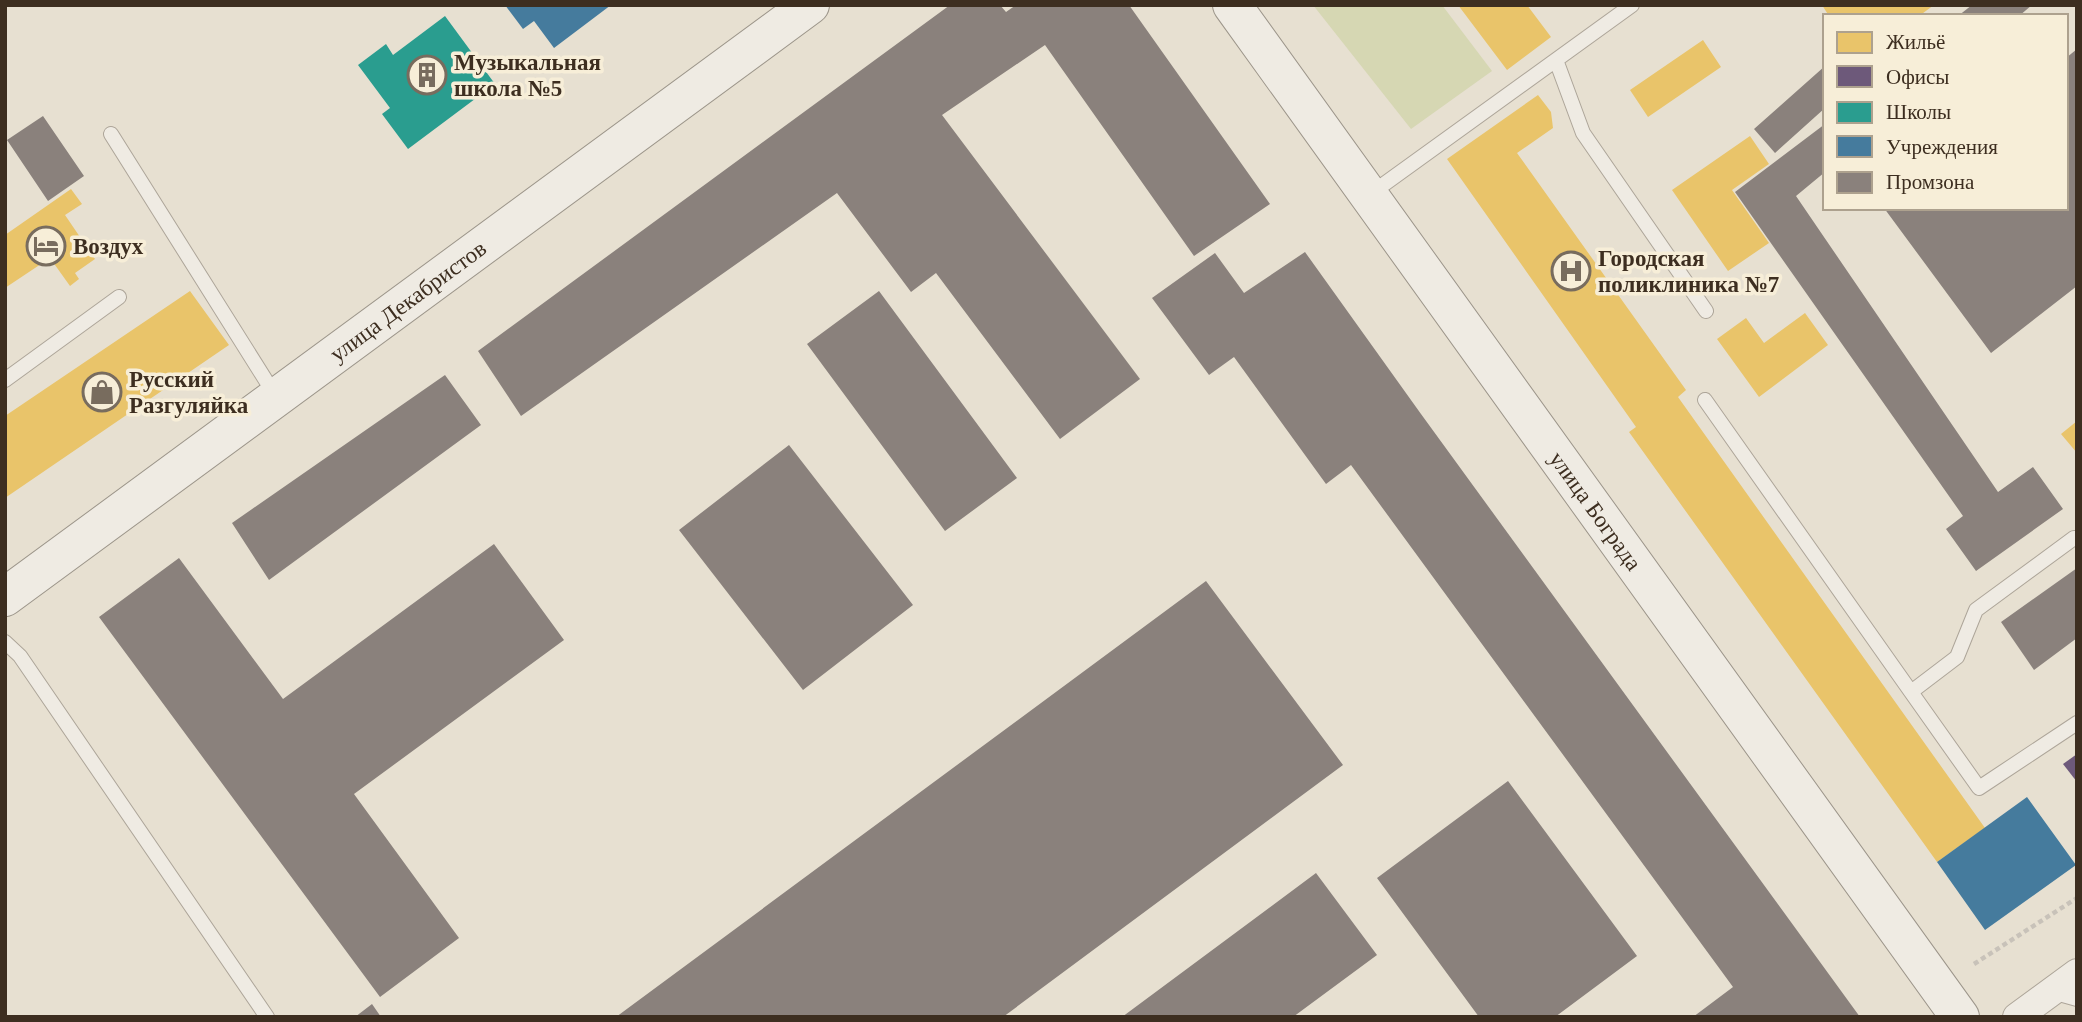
<svg xmlns="http://www.w3.org/2000/svg" width="2082" height="1022" font-family="'Times New Roman',serif">
<style>
.green{fill:#d6d7b3}
.homes{fill:#e9c46a}
.offices{fill:#6d597a}
.schools{fill:#2a9d8f}
.public{fill:#457b9d}
.industry{fill:#8a817c}
.lines{fill:none;stroke-linecap:round;stroke-linejoin:round}
.lane-casing{stroke:#ada599;stroke-width:16}
.street-casing{stroke:#ada599;stroke-width:30}
.secondary-casing{stroke:#9c958a;stroke-width:40}
.path{stroke:#c8c2b9;stroke-width:4.5;stroke-dasharray:5 3.5;stroke-linecap:butt}
.lane{stroke:#efebe3;stroke-width:14}
.street{stroke:#efebe3;stroke-width:28}
.secondary{stroke:#efebe3;stroke-width:38}
.labels{text-anchor:middle;stroke-width:7;stroke-linejoin:round;paint-order:stroke}
.poi-label{font-size:23px;font-weight:bold;fill:#3d2e20;stroke:#f7eed8;text-anchor:start}
.street-label{font-size:23px;fill:#3d2e20;stroke:#f7eed8}
</style>
<rect width="100%" height="100%" fill="#e7e0d1"/>
<path class="green" d="M1313 5H1442L1492 71 1411 129Z"/>
<path class="homes" d="M1458 5H1527L1551 37 1507 70Z
M1822 5H1934L1919 16H1829Z
M1703 40 1721 67 1648 117 1630 90Z
M1538 95 1551 112 1553 128 1517 153 1686 390 1678 397 1985 828 1937 862 1629 432 1636 427 1447 159Z
M1750 136 1769 164 1732 190 1769 243 1728 271 1672 190Z
M71 189 82 204 65 215 95 259 75 273 79 279 70 286 50 258 5 288V235Z
M190 291 229 345 5 498V416Z
M1805 313 1828 345 1759 397 1717 339 1746 318 1764 343Z
M2077 421V453L2061 434Z"/>
<path class="offices" d="M2077 754V782L2063 764Z"/>
<path class="schools" d="M445 16 495 84 408 149 382 114 390 108 358 65 386 44 393 55Z"/>
<path class="public" d="M505 5H611L554 48 534 21 523 29Z
M2027 797 2076 865 1985 930 1937 862Z"/>
<path class="industry" d="M950 5H1000L1006 12 1016 5H1129L1270 204 1194 256 1045 45 942 115 1140 379 1060 439 936 273 911 292 837 193 521 416 478 351Z
M1972 5H2032L2019 16H1958Z
M2077 49V286L1991 353 1884 208H2066V58Z
M1825 66V108L1775 153 1754 129Z
M43 116 84 176 48 201 7 140Z
M1825 124V172L1796 196 1998 492 2033 467 2063 509 1976 571 1946 529 1963 516 1735 192Z
M1305 252 1421 414 1860 1017H1693L1733 987 1351 465 1326 484 1234 357 1209 375 1152 298 1215 253 1244 293Z
M879 291 1017 478 945 531 807 344Z
M445 375 481 425 269 580 232 523Z
M789 445 913 605 803 690 679 530Z
M494 544 564 640 354 794 459 938 380 997 99 617 179 558 283 699Z
M2077 568V638L2034 670 2001 622Z
M1206 581 1343 765 1003 1017H616Z
M1508 781 1637 956 1555 1017H1479L1377 878Z
M1316 873 1377 955 1293 1017H1122Z
M372 1004 381 1017H355Z"/>
<g class="lines">
<defs>
<path id="lane" d="M1556 60 1583 133 1706 311
M111 134 275 395
M1369 195 1632 5
M5 380 119 297
M1705 400 1911 692 1957 657 1976 610 2074 538
M5 642 20 656 267 1017
M1911 692 1979 788 2077 723
M2052 992 2077 999"/>
<path id="street" d="M2017 1017 2077 973"/>
<g id="secondary">
<path id="s1" d="M1232 5 1960 1017"/>
<path id="s2" d="M5 597 810 5"/>
</g>
</defs>
<use href="#lane" class="lane-casing"/>
<use href="#street" class="street-casing"/>
<use href="#secondary" class="secondary-casing"/>
<path class="path" d="M1974 964 2077 898"/>
<use href="#lane" class="lane"/>
<use href="#street" class="street"/>
<use href="#secondary" class="secondary"/>
</g>
<defs>
<symbol id="building-ring" viewBox="-11 -11 22 22"><circle r="9.5" fill="#f7eed8" stroke="#786c5e" stroke-width="1.5"/><path d="M-4-6H4V6H1V3H-1V6H-4ZM-2.5-4.3h1.7v1.8h-1.7ZM.8-4.3h1.7v1.8H.8ZM-2.5-1h1.7V.8h-1.7ZM.8-1h1.7V.8H.8Z" fill="#786c5e"/></symbol>
<symbol id="hotel-ring" viewBox="-11 -11 22 22"><circle r="9.5" fill="#f7eed8" stroke="#786c5e" stroke-width="1.5"/><path d="M-6-4.5h1.5V1H6V5H4.5V3h-9V5H-6ZM-4 0a1.8 1.8 0 1 1 3.6 0ZM.5 0V-2.5h3Q6-2.5 6 0Z" fill="#786c5e"/></symbol>
<symbol id="hospital-ring" viewBox="-11 -11 22 22"><circle r="9.5" fill="#f7eed8" stroke="#786c5e" stroke-width="1.5"/><path d="M-5-5h3v3.5h4V-5h3V5h-3V1.5h-4V5h-3Z" fill="#786c5e"/></symbol>
<symbol id="shop-ring" viewBox="-11 -11 22 22"><circle r="9.5" fill="#f7eed8" stroke="#786c5e" stroke-width="1.5"/><path d="M-5-2.5h2.3a2.7 3.5 0 0 1 5.4 0H5L5.5 6h-11ZM-1.5-2.5h3a1.5 2.3 0 0 0-3 0Z" fill="#786c5e"/></symbol>
</defs>
<g fill-rule="evenodd">
<use href="#building-ring" x="405" y="53" width="44" height="44"/>
<use href="#hotel-ring" x="24" y="224" width="44" height="44"/>
<use href="#hospital-ring" x="1549" y="249" width="44" height="44"/>
<use href="#shop-ring" x="80" y="370" width="44" height="44"/>
</g>
<g class="labels">
<g class="poi-label">
<text x="454" y="70">Музыкальная<tspan x="454" dy="26">школа №5</tspan></text>
<text x="73" y="254">Воздух</text>
<text x="1598" y="266">Городская<tspan x="1598" dy="26">поликлиника №7</tspan></text>
<text x="129" y="387">Русский<tspan x="129" dy="26">Разгуляйка</tspan></text>
</g>
<g class="street-label">
<text dy="8" stroke="none"><textPath href="#s2" startOffset="500">улица Декабристов</textPath></text>
<text dy="8" stroke="none"><textPath href="#s1" startOffset="623">улица Бограда</textPath></text>
</g>
</g>
<rect width="2082" height="1022" fill="none" stroke="#3d2e20" stroke-width="14"/>
<rect x="1823" y="14" width="245" height="196" fill="#f7eed8" stroke="#ada18e" stroke-width="2"/>
<rect x="1837" y="32" width="35" height="21" fill="#e9c46a" stroke="#ada18e" stroke-width="2"/>
<text x="1886" y="49" font-size="21" fill="#3d2e20">Жильё</text>
<rect x="1837" y="66" width="35" height="21" fill="#6d597a" stroke="#ada18e" stroke-width="2"/>
<text x="1886" y="84" font-size="21" fill="#3d2e20">Офисы</text>
<rect x="1837" y="102" width="35" height="21" fill="#2a9d8f" stroke="#ada18e" stroke-width="2"/>
<text x="1886" y="119" font-size="21" fill="#3d2e20">Школы</text>
<rect x="1837" y="136" width="35" height="21" fill="#457b9d" stroke="#ada18e" stroke-width="2"/>
<text x="1886" y="154" font-size="21" fill="#3d2e20">Учреждения</text>
<rect x="1837" y="172" width="35" height="21" fill="#8a817c" stroke="#ada18e" stroke-width="2"/>
<text x="1886" y="189" font-size="21" fill="#3d2e20">Промзона</text>
</svg>
